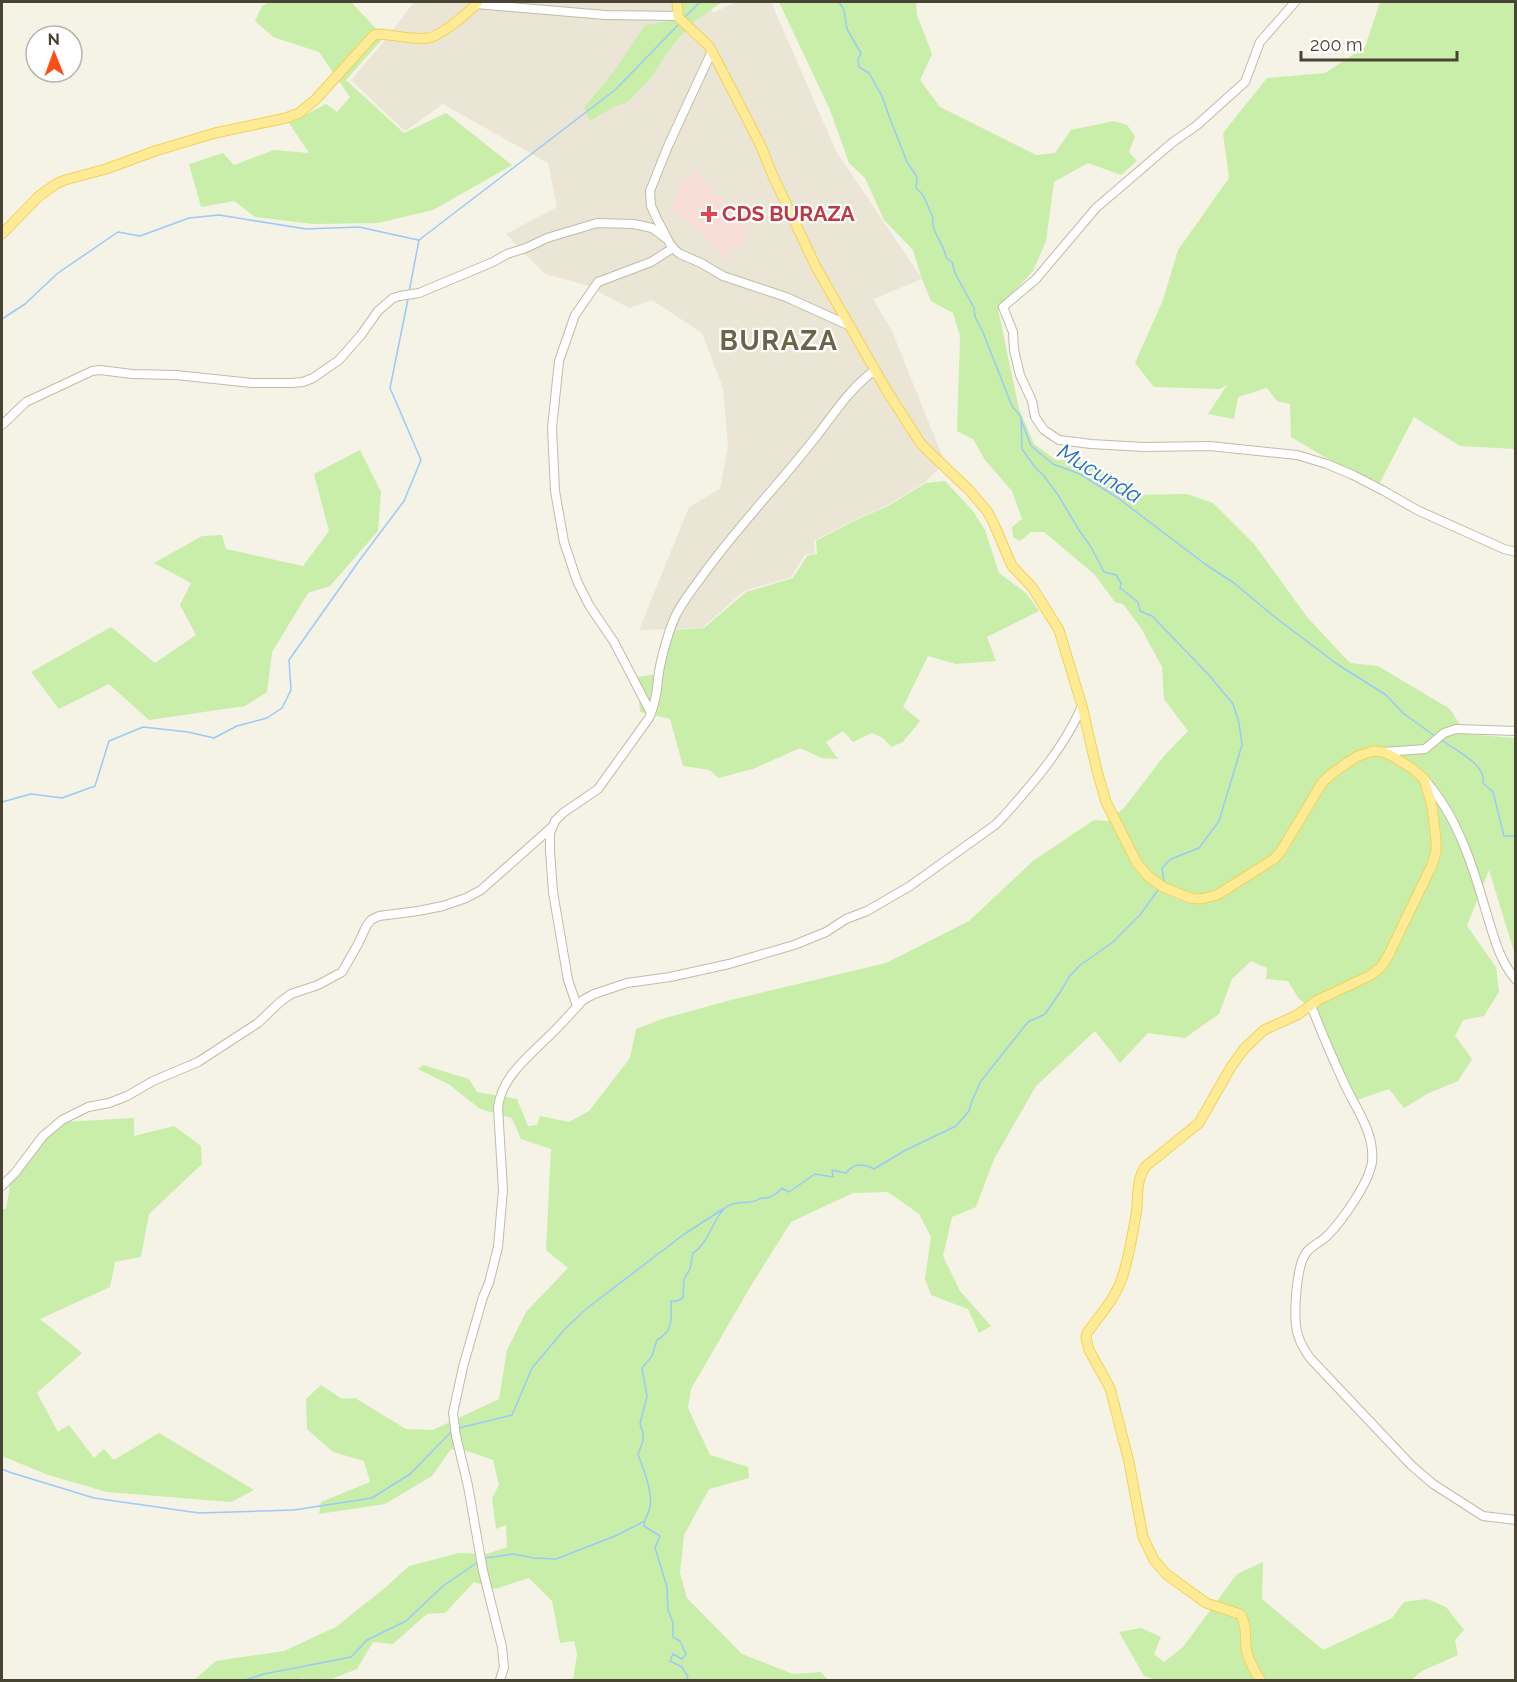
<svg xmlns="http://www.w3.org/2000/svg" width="1517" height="1682" font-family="Raleway,sans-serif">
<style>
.residential{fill:#eae5d4}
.medical{fill:#f7dfd8}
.green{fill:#c9eeaa}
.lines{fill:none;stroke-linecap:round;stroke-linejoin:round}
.stream{stroke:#9bc9f9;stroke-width:1.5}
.minor-casing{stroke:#c2bba8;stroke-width:10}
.major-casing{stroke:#f2d358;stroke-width:11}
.minor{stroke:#fff;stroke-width:8}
.major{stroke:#ffeb95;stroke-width:9}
.health-dot{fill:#e0444e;stroke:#fff;stroke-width:2}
.labels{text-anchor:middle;stroke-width:4.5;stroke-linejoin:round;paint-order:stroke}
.health-label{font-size:21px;font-weight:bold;fill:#be3a42;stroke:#fff;text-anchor:start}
.water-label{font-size:22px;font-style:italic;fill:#206ec2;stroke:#fff}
.district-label{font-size:27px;font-weight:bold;letter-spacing:1.5px;fill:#6d624a;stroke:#fff}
</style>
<rect width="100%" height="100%" fill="#f5f2e6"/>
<path class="residential" d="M414 2H710L713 13 736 2H771L836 151 922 279 873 299 892 331 945 463 924 483 886 506 850 522 814 541 815 554 805 555 791 577 744 591 702 628 639 630 689 507 720 489 728 446 723 388 702 333 652 300 629 308 586 285 545 274 506 234 557 207 548 163 443 104 405 131 351 80 387 38Z"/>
<path class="medical" d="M695 170 711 186 712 190 739 215 738 218 748 233 725 261 716 246 705 235 693 228 679 213 671 209 682 188 679 185 683 178 688 180Z"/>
<path class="green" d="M270 2H353L352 3 384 37 346 80 404 133 446 113 512 165 433 210 378 223 313 224 255 217 234 201 201 207 189 164 223 153 234 165 274 150 309 153 289 123 326 104 337 112 350 97 319 52 273 37 255 21 262 6Z
M682 2H722L696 20 674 43 650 79 626 103 615 106 590 121 584 108 615 70 645 25 672 21Z
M779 2H916L917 15 932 54 920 80 940 107 1036 155 1055 153 1071 130 1114 121 1127 125 1135 136 1129 152 1137 161 1121 175 1088 163 1054 182 1046 241 1033 271 998 309 1019 409 1034 444 1056 460 1092 462 1132 495 1187 494 1213 503 1254 544 1307 617 1350 663 1378 666 1450 709 1466 734 1515 738V955L1489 870 1467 926 1496 967 1499 992 1484 1016 1463 1020 1455 1036 1472 1059 1458 1081 1427 1094 1404 1108 1389 1089 1357 1100 1310 1007 1299 999 1288 981 1266 979 1267 968 1251 961 1232 979 1219 1014 1185 1038 1148 1033 1120 1063 1095 1031 1036 1086 994 1159 976 1207 952 1217 943 1256 960 1291 991 1326 979 1333 968 1309 931 1295 925 1279 931 1237 919 1214 888 1192 853 1193 791 1222 752 1284 691 1389 688 1408 710 1455 748 1467 749 1478 709 1489 684 1535 680 1573 687 1598 742 1654 793 1674 821 1672 828 1680H573L577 1654 574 1641 560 1643 552 1601 529 1578 495 1589 474 1582 445 1613 427 1614 393 1644 373 1642 357 1669 329 1680H305L302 1678 297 1680H194L216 1661 284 1651 336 1627 386 1587 409 1566 459 1553 487 1554 507 1547 506 1525 496 1529 492 1498 499 1485 493 1460 467 1451 451 1449 432 1476 385 1504 319 1514 321 1502 370 1482 364 1461 333 1452 307 1429 306 1399 321 1385 342 1399 355 1398 406 1429 433 1430 499 1399 507 1350 526 1312 568 1268 546 1250 551 1149 521 1139 512 1118 480 1109 450 1085 418 1069 423 1065 469 1079 477 1092 517 1099 528 1126 537 1125 540 1116 569 1122 589 1111 630 1058 636 1029 662 1019 731 1000 886 963 969 921 1033 861 1094 820 1107 821 1124 808 1164 756 1188 731 1164 699 1162 667 1141 628 1123 604 1115 602 1095 575 1044 532H1031L1020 541 1013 537 1012 527 1022 519 1012 491 985 460 973 439 957 431 960 336 953 313 931 301 922 279 913 250 884 220 865 178 849 163 830 110Z
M1380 2H1515V449L1460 446 1414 417 1377 488 1291 437 1290 404 1277 401 1267 388 1238 397 1234 419 1208 414 1227 385 1220 389 1154 387 1135 363 1163 300 1178 250 1229 178 1223 133 1267 78 1325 73 1365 47Z
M360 450 381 492 378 531 330 586 308 593 272 652 267 692 245 706 149 720 109 684 59 709 31 672 111 627 155 663 196 635 180 605 191 583 154 563 202 536 222 535 226 549 303 566 329 531 314 474Z
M945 481 973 511 985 530 999 573 1026 593 1039 611 987 637 996 661 956 664 928 656 903 707 920 721 903 742 891 747 883 738 872 733 853 742 843 731 826 742 838 759 822 758 800 748 753 769 718 778 710 770 683 766 670 719 640 712 637 677 662 673 670 640 674 630 704 628 746 592 793 578 807 556 817 554 816 541 852 522 888 506 926 483Z
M134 1118V1136L174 1126 201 1146 202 1164 149 1214 141 1257 115 1262 110 1287 40 1319 82 1353 37 1393 58 1432 69 1425 94 1458 104 1449 114 1460 159 1433 254 1490 231 1502 107 1492 48 1475 2 1456V1209H6L12 1174 62 1122Z
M1263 1562 1262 1599 1323 1650 1392 1618 1404 1602 1427 1599 1446 1607 1464 1630 1455 1640 1458 1655 1422 1671 1411 1680H1156L1144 1676 1119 1632 1141 1628 1161 1637 1154 1654 1164 1662 1183 1647 1237 1574Z"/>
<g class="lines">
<path class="stream" d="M839 2 844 10 847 29 861 53 858 59 859 67 869 73 882 96 889 116 907 162 917 177 916 188C926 195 927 207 933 217 930 232 945 244 946 258L952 262 955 273 974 308 975 317 982 330 1012 406 1021 417
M684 18 700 2
M409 292 419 240 615 90 679 24
M2 319 25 304 58 273 118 232 140 236 189 218 219 215 306 229 359 227 418 240
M1021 417 1022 449 1034 466 1044 476 1058 495 1079 530 1091 547 1104 572 1116 575 1121 583 1120 588 1138 602 1140 611 1152 616 1209 675 1233 704 1239 723 1242 745 1219 821 1199 848 1171 859 1162 868 1164 882
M1022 422 1031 446 1053 464 1080 474 1118 498 1205 564 1234 583 1276 618 1337 664 1386 695 1403 713 1436 737
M1440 739C1453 749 1487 764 1483 783L1493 792 1504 836H1513L1516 839
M2 802 31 794 62 798 95 786 109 741 143 727 188 732 214 738 237 726 267 718 282 708 291 690 289 660 359 561 404 501 421 460 390 388 408 299
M459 1428 512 1415 532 1368 564 1330 586 1309 683 1235 723 1209
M2 1469 9 1472 94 1498 199 1513 294 1510 372 1498 410 1474 452 1431
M485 1558 513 1554 534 1558 556 1559 615 1536 643 1522
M245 1680 264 1674 351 1657 367 1640 406 1621 443 1586 478 1562
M686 1680 688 1677 682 1667 670 1661 673 1654 682 1659 686 1654 680 1641 673 1637V1623L668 1610 667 1587 655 1548 660 1536 644 1526C644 1518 649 1514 650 1507 653 1492 643 1468 638 1454L643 1441V1433L640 1424 647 1396 642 1368 652 1356 657 1340C674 1331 671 1318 671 1301H677L683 1298 684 1279 690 1269 693 1253C710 1242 713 1217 726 1207 737 1199 751 1206 761 1198 770 1199 777 1194 782 1188L789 1192 815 1174 833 1177 832 1170 846 1173C854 1163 863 1163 874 1169L904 1151 956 1126 969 1111 972 1101 981 1081 1028 1022 1045 1014 1061 991 1069 977 1079 966 1113 942 1140 915 1158 890"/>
<defs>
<path id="minor" d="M1295 2 1260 42 1245 82 1196 126 1173 142 1096 208 1036 279 1003 307 1013 332 1014 350 1020 375 1032 401 1035 417 1044 430 1059 440 1091 444 1144 447 1210 446 1297 455 1327 464 1353 475 1384 491 1417 510 1504 549 1516 552
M476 4 605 15 678 16
M712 51 668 146 650 191 651 206 657 219 670 244 675 250 680 254 701 263 723 276 786 297 848 325
M2 425 26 402 92 371 100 370 132 374 176 375 252 383H292L303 382 313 378 339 360 361 335 378 311 393 298 400 296 419 293 493 262 507 254 526 248 547 238 597 223 634 224 652 228 667 239
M651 713 614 642 589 605 577 581 564 542 555 491 552 428 559 361 575 315 598 282 651 262 673 248
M1383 752 1425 749 1444 733 1456 729 1516 731
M1424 779C1456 814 1472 863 1485 908 1493 933 1498 959 1516 980
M1311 1005C1321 1032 1333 1059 1345 1085 1356 1109 1375 1133 1372 1162 1369 1183 1342 1221 1327 1236 1321 1242 1311 1246 1306 1253 1296 1267 1292 1322 1299 1338 1301 1345 1306 1352 1310 1358L1411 1465 1433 1484 1483 1516 1516 1520
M577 1006 568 980 553 892 550 851V833L555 821 563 813 598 789 649 718C655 705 657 693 658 679 660 661 668 633 675 617 681 604 691 591 700 579 735 529 778 486 815 438 834 414 849 389 875 370
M2 1186 15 1173 43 1136 62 1120 88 1107 109 1103 127 1096 153 1081 198 1062 258 1023 280 1002 291 994 318 985 342 972 358 944 367 925 371 920 379 916 418 911 443 906 466 898 481 890 552 827
M500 1680 504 1667 502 1647 483 1571 468 1486 456 1436 453 1413 463 1367 483 1297 489 1283 498 1247 503 1190 498 1108C501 1078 527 1058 547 1038 560 1026 571 1013 583 1000L594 994 627 983 670 977 729 964 794 945 826 932 846 919 867 911 910 886 995 825 1004 816C1034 782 1064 748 1082 706"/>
<path id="major" d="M677 2 678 16 680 19 708 45 717 61 760 144 773 176 816 267 887 391 921 444 970 491 987 511 994 524 1012 566 1032 587 1059 630 1082 706 1097 771 1106 802 1137 863 1148 876 1163 887 1190 898 1201 899 1217 895 1274 859 1281 851 1322 783 1330 775 1347 763 1358 756 1373 751 1383 752 1392 756 1413 769 1424 779 1432 806 1436 840V852L1432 865 1388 956 1381 967 1371 975 1318 1000 1297 1015 1264 1030 1244 1049 1231 1067 1199 1123 1146 1166C1135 1181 1139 1197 1136 1215 1132 1236 1129 1258 1122 1278 1115 1299 1099 1316 1087 1333L1086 1338 1089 1350 1110 1388 1129 1462 1143 1537 1154 1560 1166 1574 1206 1603 1240 1614C1248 1625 1244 1640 1247 1653 1250 1662 1255 1672 1260 1680
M2 234 39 196 56 184 65 180 106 169 155 151 215 133 286 118 299 113 316 99 374 35 379 34C395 35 412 40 428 38 441 36 469 12 478 2"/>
</defs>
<use href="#minor" class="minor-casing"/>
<use href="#major" class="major-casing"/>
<use href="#minor" class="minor"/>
<use href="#major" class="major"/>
</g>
<path class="health-dot" d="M706 205h6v6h6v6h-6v6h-6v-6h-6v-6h6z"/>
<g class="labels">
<g class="health-label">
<text x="722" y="221">CDS BURAZA</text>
</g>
<g class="water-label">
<text transform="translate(1100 473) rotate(31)" y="8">Mucunda</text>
</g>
<g class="district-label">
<text x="779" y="350">BURAZA</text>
</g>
</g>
<rect width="1517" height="1682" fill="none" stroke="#494334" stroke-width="6"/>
<g transform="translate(54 54) rotate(359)"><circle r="28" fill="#ffffff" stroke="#b6b4ae" stroke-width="1.5"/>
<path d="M0-4.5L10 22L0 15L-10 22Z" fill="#ff4e13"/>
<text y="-9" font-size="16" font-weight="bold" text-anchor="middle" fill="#494334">N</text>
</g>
<path d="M1301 51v9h156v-9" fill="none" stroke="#494334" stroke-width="3"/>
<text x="1310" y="51" font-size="18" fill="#494334" stroke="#ffffff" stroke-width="4.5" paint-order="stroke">200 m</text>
</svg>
